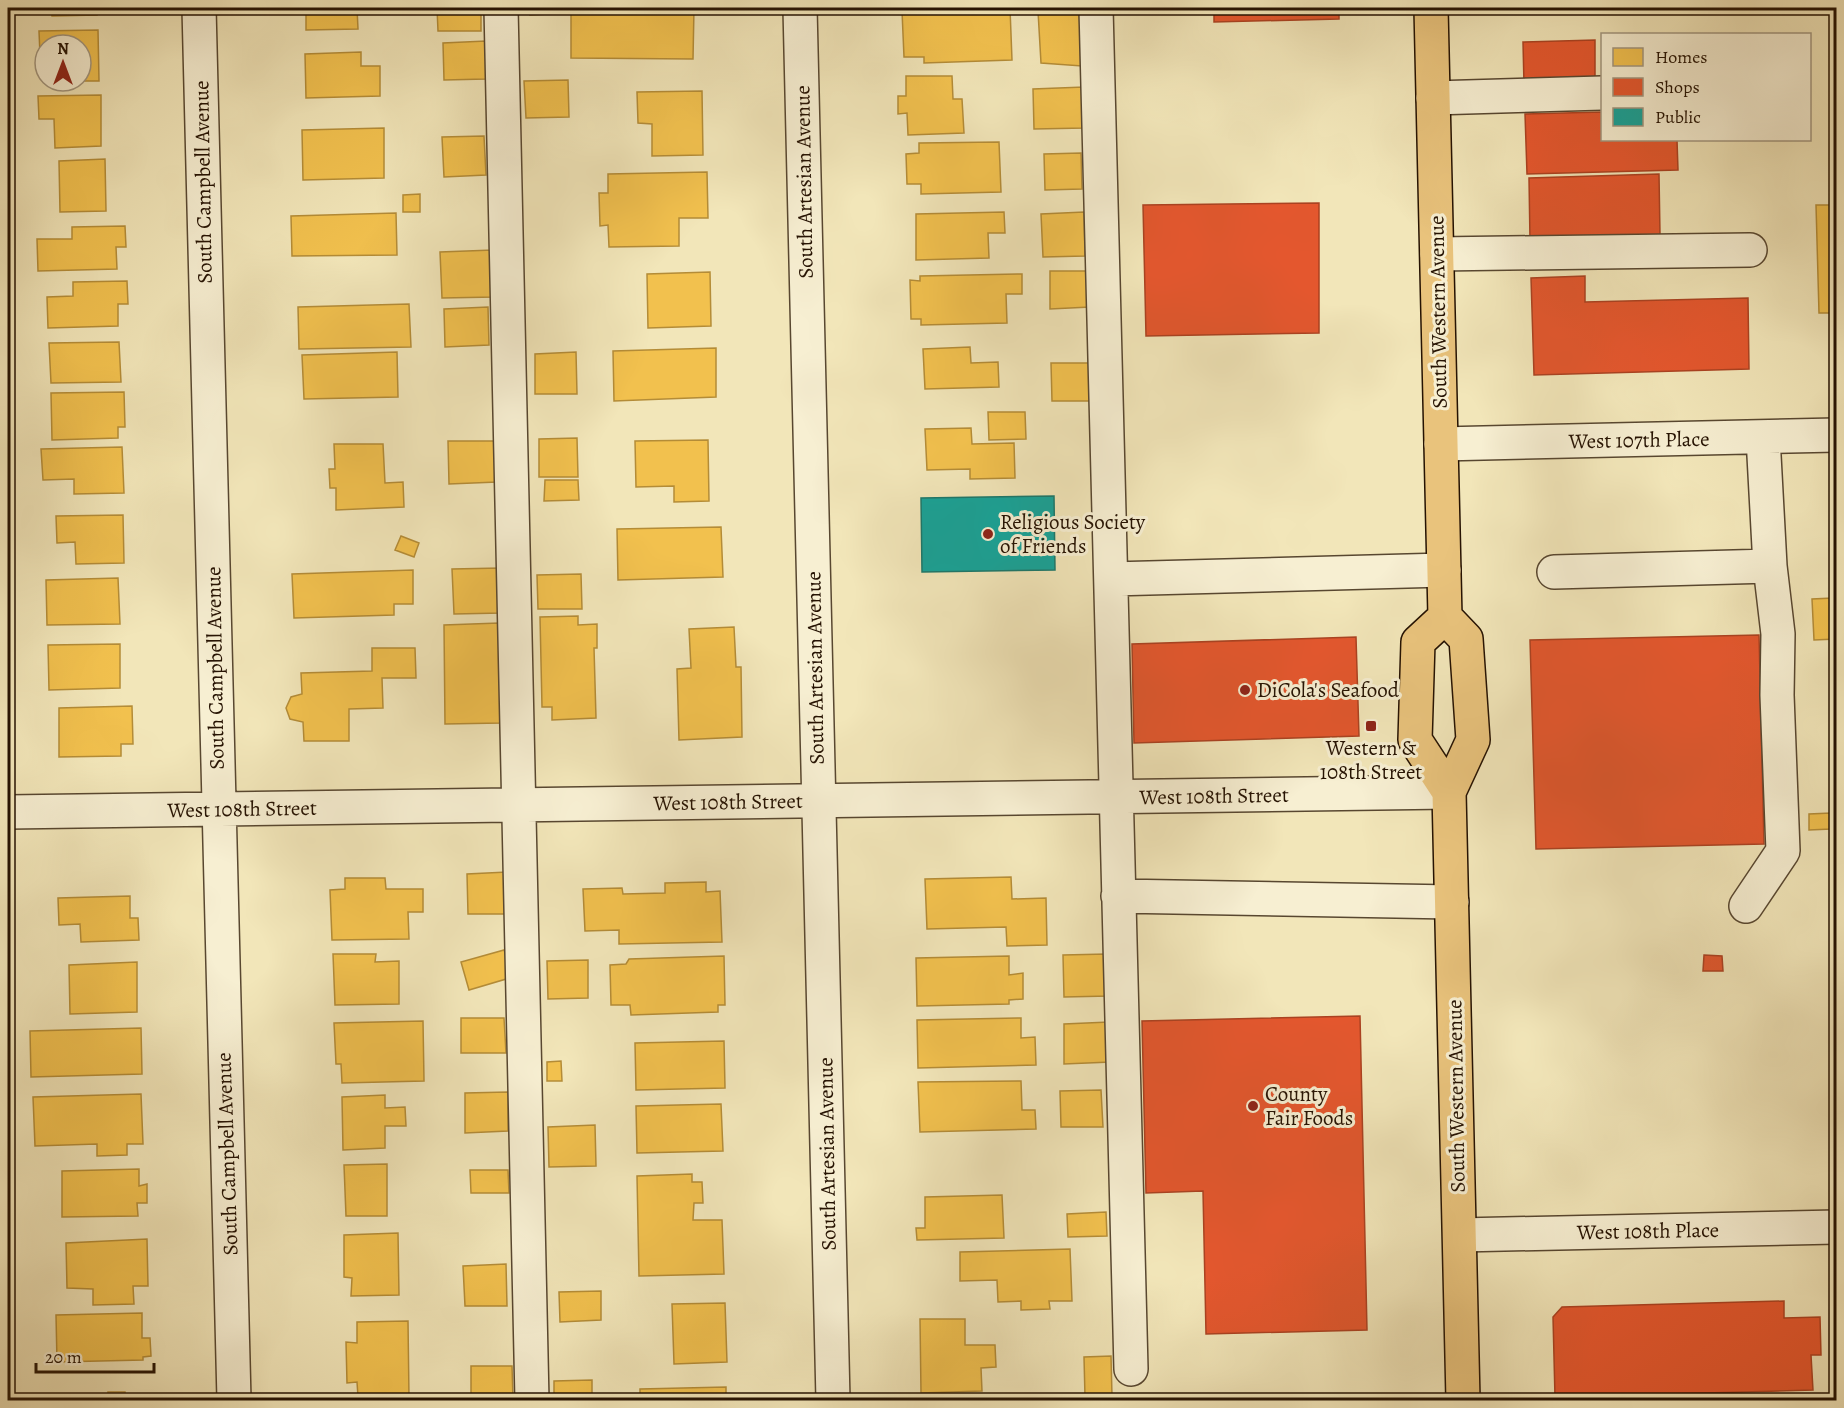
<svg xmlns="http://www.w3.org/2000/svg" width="1844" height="1408" font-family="Alegreya,serif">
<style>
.homes{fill:#f2c14e;stroke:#b48c37;stroke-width:1.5}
.shops{fill:#e4572e;stroke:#ab4221;stroke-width:1.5}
.public{fill:#17a398;stroke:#1b786b;stroke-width:1.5}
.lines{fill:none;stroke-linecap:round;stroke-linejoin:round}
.minor-casing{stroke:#584730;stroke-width:36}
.major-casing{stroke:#251202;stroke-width:36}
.minor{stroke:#f7efd2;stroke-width:33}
.major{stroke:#e9c37c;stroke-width:33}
.poi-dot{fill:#8f2418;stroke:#f7efd2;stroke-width:2}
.labels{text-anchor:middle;stroke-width:6;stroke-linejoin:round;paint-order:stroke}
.street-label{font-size:21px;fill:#251202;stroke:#f7efd2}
.poi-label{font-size:21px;fill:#251202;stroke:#f7efd2;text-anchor:start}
</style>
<rect width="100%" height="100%" fill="#f2e6b9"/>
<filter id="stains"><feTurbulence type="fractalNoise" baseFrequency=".00333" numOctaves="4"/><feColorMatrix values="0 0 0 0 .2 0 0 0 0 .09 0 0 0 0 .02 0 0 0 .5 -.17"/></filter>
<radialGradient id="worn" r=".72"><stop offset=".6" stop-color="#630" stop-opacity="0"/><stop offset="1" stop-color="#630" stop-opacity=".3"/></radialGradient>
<path class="homes" d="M51 8H97V15L52 16Z
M306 8H357L358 29 306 30Z
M437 8H481V31H438Z
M530 8H569L570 13 530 15Z
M571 8H645V13H668L670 8H694L693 59 571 58Z
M924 8H1010L1012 60 924 63V57H904L902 11 924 10Z
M1038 11H1079L1082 66 1041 63Z
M98 30 99 81H54H81V45H45V55H40L39 31Z
M486 41V79L444 80 443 43Z
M361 52V66H380V96L306 98 305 54Z
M906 76H952L953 99H962L964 133 908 135 907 113 898 114V96H906Z
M568 80 569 117 526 118 524 81Z
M1084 87 1085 128 1034 129 1033 89Z
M702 91 703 155 652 156V124L638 123 637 92Z
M101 95V146L55 148 54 119H39L38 96Z
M384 128V178L303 180 302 130Z
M484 136 486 175 444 177 442 137Z
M999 142 1001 192 921 194V184H907L906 154 919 153V143Z
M1081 153 1082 189 1045 190 1044 154Z
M105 159 106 211 60 212 59 161Z
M707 172 708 218H679V246L609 247 608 225 600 226 599 193H608V174Z
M420 194V212H403V195Z
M1816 205H1836V313H1819Z
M1004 212 1005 233H988L989 258 916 260V214Z
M1084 212 1085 256 1043 257 1041 214Z
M396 213 397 255 292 256 291 216Z
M125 226 126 247H116L117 269 38 271 37 239H72V227Z
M493 250 495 297 442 298 440 252Z
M1050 271H1088L1090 307 1050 309Z
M710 272 711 326 648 328 647 274Z
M1022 274V294H1006L1007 323 921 325V319H911L910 280 920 281V276Z
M127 281 128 304H118V326L48 328 47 297 73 296V282Z
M409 304 411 347 299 349 298 307Z
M488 307 489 345 445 347 444 309Z
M119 342 121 382 51 383 49 343Z
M970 347 971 363 998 362 999 387 925 389 923 349Z
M716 348V397L614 401 613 351Z
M397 352 398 397 304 399 302 355Z
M576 352 577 394H535V354Z
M1051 363H1093L1095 401H1052Z
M124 392 125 427H118V438L52 440 51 393Z
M988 412H1025L1026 439 989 440Z
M971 428 972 444 1014 443 1015 478 970 479V469L927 470 925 429Z
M577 438 578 477H539V439Z
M708 440 709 501 674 502V486L636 487 635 441Z
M448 441H496L497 482 449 484Z
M334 444H383L385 483 403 482 404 507 336 510V488H330L329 469H335Z
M122 447 124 493 74 494V479L43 480 41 449Z
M545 480H578L579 500 544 501Z
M123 515 124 563 76 564 75 542 57 543 56 516Z
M721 527 723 577 618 580 617 529Z
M401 536 419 543 414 557 395 550Z
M1832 567H1836V639L1814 640 1812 599 1833 598Z
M501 568 502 613 454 614 452 569Z
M413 570V604H394V615L294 618 292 574Z
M581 574 582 609H538L537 575Z
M118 578 120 624 47 625 46 580Z
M578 616V625L597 624V648H594L596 718 552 720V707H542L540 617Z
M499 623 501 723 445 724 444 625Z
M734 627 736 667H741L742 737 679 740 677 669 691 668 689 629Z
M120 644V688L49 690 48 645Z
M372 648H415L416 678H382L383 708 349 709V741H304L303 722 290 719 286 708 291 697 302 694 301 673 372 671Z
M132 706 133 744H121V756L59 757V708Z
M1831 813V829L1809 830V814Z
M507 872 509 914H468L467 874Z
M1011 877 1012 899 1046 898 1047 945 1007 946 1006 927 927 929 925 879Z
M345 878H385L386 889H423V912H408L409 939 332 940 330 890 345 889Z
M706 882V892L720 891 722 942 619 944V930L585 931 583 889 622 888 623 894 665 893V883Z
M130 896V918H138L139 940 81 942 80 924 59 925 58 898Z
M504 950 513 977 469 990 461 962Z
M333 954H376L375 962 399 961V1004L335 1005Z
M1107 954 1109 996 1064 997 1063 955Z
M724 956 725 1005H718V1012L631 1015 630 1005H611L610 965 626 964 629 959Z
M1009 956V975L1023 973V999L1009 1000V1004L917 1006 916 958Z
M588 960V998L548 999 547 961Z
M137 962V1012L70 1014 69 965Z
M1834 1002H1836V1093Z
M461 1018H504L506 1053H461Z
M1021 1018V1038L1035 1037 1036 1065 918 1068 917 1020Z
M423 1021 424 1081 342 1083 341 1064H336L334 1023Z
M1109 1022 1111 1062 1064 1064V1024Z
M141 1028 142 1074 31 1077 30 1031Z
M724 1041 725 1088 636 1090 635 1043Z
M561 1061 562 1081H547V1062Z
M1021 1081 1022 1110H1035L1036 1129 920 1132 918 1082Z
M1101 1090 1103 1127H1061L1060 1091Z
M508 1092V1131L465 1133V1093Z
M141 1094 143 1144H127V1155L97 1156V1144L35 1146 33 1097Z
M385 1095V1108L405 1107 406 1126H385V1148L343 1150 342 1097Z
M721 1104 723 1151 637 1153 636 1106Z
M595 1125 596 1166 549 1167 548 1127Z
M387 1164V1216H346L344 1165Z
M139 1169V1186L147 1184V1203H137L138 1216 62 1217V1171Z
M470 1170H508L509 1193H471Z
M692 1174V1182H702L703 1203H694L693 1220H722L724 1274 639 1276 637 1176Z
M1002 1195 1004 1238 917 1240 916 1228H925V1197Z
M1106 1212 1107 1236 1068 1237 1067 1214Z
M398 1233 399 1295 351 1296 352 1278 344 1277V1235Z
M147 1239 148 1286H133L134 1304 93 1305V1289L67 1288 66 1243Z
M1070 1249 1072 1301H1049L1050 1309 1021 1310V1301L998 1302 997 1280 960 1281V1252Z
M506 1264 507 1306H465L463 1266Z
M601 1291V1320L560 1322 559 1292Z
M725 1303 727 1362 674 1364 672 1304Z
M142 1313V1338H150L151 1356 143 1357V1360L57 1362 56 1315Z
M920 1319H965V1345H995L996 1367 981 1368 982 1391 921 1393Z
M408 1321 409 1397H358L357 1382 347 1383 346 1342 357 1343V1322Z
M1832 1340H1836V1400H1833Z
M1111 1356 1112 1396 1085 1397 1084 1357Z
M471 1366H512L513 1400H471Z
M592 1380V1400H554V1381Z
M726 1387V1400H625V1396H640V1389Z
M108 1392H125L126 1400H108Z"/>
<path class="shops" d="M1214 8H1339V19L1214 22Z
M1595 40V83L1524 85 1523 42Z
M1602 112V140H1677L1678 170 1527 174 1525 114Z
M1659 174 1660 235 1530 241 1529 178Z
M1319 203V333L1146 336 1143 205Z
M1585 276V302L1748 298 1749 369 1534 375 1531 278Z
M1759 635 1764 844 1536 849 1530 640Z
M1356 637 1359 736 1134 743 1132 644Z
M1704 955 1722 956 1723 971H1703Z
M1360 1016 1367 1330 1206 1334 1203 1191 1146 1193 1142 1021Z
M1784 1301V1318L1820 1317 1821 1355H1811L1813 1390 1555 1397 1553 1317 1562 1307Z
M1774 1398V1400H1670Z"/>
<path class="public" d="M1054 496 1055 570 922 572 921 498Z"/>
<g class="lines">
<defs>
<path id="minor" d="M199 8 234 1400
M501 8 532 1400
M800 8 833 1400
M1096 8 1131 1369
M1433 98 1602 93
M1437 254 1750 250
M1441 444 1836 435
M1554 572 1770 566
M1111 579 1444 570
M8 812 1449 792
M1118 896 1452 902
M1746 906 1783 851 1777 695 1778 634 1770 566 1763 437
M1460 1235 1836 1227"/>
<path id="major" d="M1431 8 1445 617 1466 639 1473 740 1449 792 1463 1400
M1445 617 1418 642 1415 740 1449 792"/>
</defs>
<use href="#minor" class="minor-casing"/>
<use href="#major" class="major-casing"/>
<use href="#minor" class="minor"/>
<use href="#major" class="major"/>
</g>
<g class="poi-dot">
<circle cx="988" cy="534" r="6"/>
<circle cx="1245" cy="690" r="6"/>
<rect x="1365" y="720" width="12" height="12" rx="3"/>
<circle cx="1253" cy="1106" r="6"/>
</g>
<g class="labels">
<g class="street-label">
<text transform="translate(203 182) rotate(-91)" y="7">South Campbell Avenue</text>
<text transform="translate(804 182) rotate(-91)" y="7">South Artesian Avenue</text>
<text transform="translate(1438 312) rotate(-91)" y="7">South Western Avenue</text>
<text transform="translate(1639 440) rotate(-1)" y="7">West 107th Place</text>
<text transform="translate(215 668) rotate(-91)" y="7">South Campbell Avenue</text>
<text transform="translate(815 668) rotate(-91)" y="7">South Artesian Avenue</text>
<text transform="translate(1214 796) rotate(-1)" y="7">West 108th Street</text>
<text transform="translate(728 802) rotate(-1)" y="7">West 108th Street</text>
<text transform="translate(242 809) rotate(-1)" y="7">West 108th Street</text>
<text transform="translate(1456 1096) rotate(-91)" y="7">South Western Avenue</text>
<text transform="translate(227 1154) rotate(-92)" y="7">South Campbell Avenue</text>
<text transform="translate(827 1154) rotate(-91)" y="7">South Artesian Avenue</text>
<text transform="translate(1648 1231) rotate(-1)" y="7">West 108th Place</text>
</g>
<g class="poi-label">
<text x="1000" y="529">Religious Society<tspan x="1000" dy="24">of Friends</tspan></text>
<text x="1257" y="697">DiCola's Seafood</text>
<text x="1371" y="755" text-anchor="middle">Western &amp;<tspan x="1371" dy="24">108th Street</tspan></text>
<text x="1265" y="1101">County<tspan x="1265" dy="24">Fair Foods</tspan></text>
</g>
</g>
<rect width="1844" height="1408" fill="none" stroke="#f2e6b9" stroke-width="30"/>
<rect x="9" y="9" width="1826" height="1390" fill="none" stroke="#251202" stroke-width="3"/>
<rect x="15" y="15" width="1814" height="1378" fill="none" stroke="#251202" stroke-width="1.5"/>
<rect x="1601" y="33" width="210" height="108" fill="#f7efd2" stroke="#a3977f" stroke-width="1.5"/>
<rect x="1613" y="48" width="30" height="18" fill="#f2c14e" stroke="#a3977f" stroke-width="1.5"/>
<text x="1655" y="63" font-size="18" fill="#251202">Homes</text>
<rect x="1613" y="78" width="30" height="18" fill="#e4572e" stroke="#a3977f" stroke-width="1.5"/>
<text x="1655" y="93" font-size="18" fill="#251202">Shops</text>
<rect x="1613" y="108" width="30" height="18" fill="#17a398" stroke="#a3977f" stroke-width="1.5"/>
<text x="1655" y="123" font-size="18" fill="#251202">Public</text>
<g transform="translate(63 63)"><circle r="28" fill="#f7efd2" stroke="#a3977f" stroke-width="1.5"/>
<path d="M0-4.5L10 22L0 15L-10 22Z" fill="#8f2418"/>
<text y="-9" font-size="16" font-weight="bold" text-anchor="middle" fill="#251202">N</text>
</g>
<path d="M36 1363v9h118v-9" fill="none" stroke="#251202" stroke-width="3"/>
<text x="45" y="1363" font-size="18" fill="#251202" stroke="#f7efd2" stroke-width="4.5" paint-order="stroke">20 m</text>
<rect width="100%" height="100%" filter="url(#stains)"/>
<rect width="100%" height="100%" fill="url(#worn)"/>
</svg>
